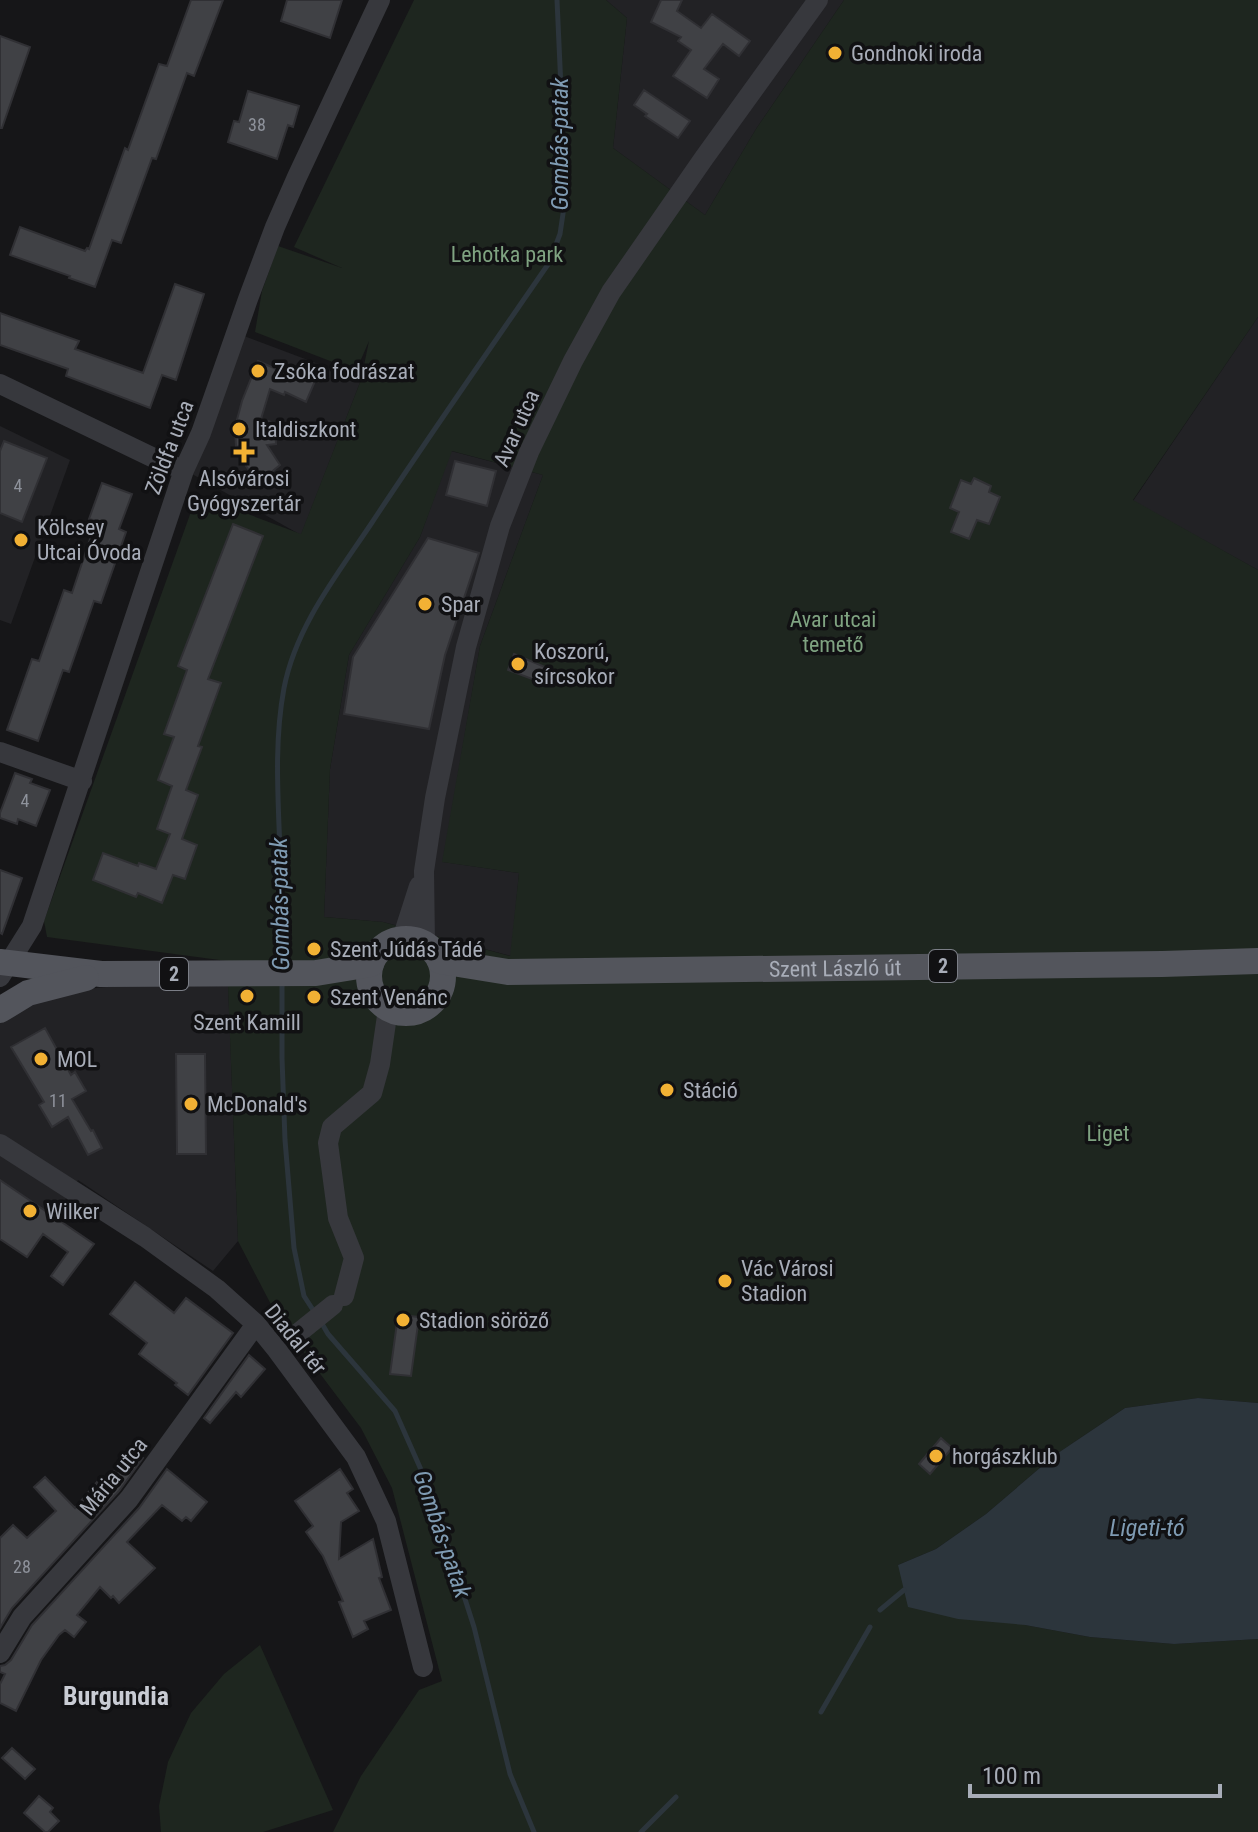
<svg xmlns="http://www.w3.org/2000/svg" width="1258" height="1832" font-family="'Roboto Condensed',sans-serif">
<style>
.built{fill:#222225}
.green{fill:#1e261f;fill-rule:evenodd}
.water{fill:#2c353c}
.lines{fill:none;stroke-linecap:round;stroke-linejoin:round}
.stream{stroke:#2c353c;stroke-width:5}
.building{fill:#404145;stroke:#303034;stroke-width:2}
.minor{stroke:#37383d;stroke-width:20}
.major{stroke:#53555c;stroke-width:26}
.poi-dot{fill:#f2b134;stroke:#111113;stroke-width:3}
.labels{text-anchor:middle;stroke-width:7;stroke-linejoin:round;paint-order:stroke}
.number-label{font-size:18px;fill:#8e929b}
.shield{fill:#111113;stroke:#7b7e86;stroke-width:2}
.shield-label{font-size:20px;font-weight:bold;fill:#a8adb8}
.poi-label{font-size:22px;fill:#a8adb8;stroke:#111113;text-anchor:start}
.park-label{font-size:22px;fill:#7fa381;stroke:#111113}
.street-label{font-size:22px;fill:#a8adb8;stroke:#111113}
.water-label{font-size:24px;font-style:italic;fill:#7f9bb3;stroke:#111113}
.quarter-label{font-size:26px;font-weight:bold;fill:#c9ccd4;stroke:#111113}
</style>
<rect width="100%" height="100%" fill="#161618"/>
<path class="built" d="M606 0H844L756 129 705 215 613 148 627 18Z
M1258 317V570L1133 501Z
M244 336 361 380 301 535 192 474Z
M0 426 70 460 11 624 0 620Z
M451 451 543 475 480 646 443 862 519 873 511 956 383 922 324 917 330 769 349 655 420 537Z
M228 983 238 1241 213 1271 78 1180 28 1258 0 1239V1019L17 1007 68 991 134 984Z"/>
<path class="green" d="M414 0H606L627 18 613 148 705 215 756 129 844 0H1258V317L1133 500 1258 570V1403L1198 1398 1125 1408 1055 1455 986 1514 936 1549 898 1565 1025 1625 1090 1637 1174 1644 1258 1639V1832H333L361 1776 419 1690 442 1681 392 1488 361 1428 278 1318 238 1241 227 961 47 937 44 921 197 495 301 534 361 380 369 341 356 371 255 332 262 291 278 246 342 268 294 247ZM452 451 543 475 480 646 442 862 519 873 510 956 383 922 324 917 330 769 349 655 420 537Z
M260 1645 333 1810 263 1832H161L159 1806 168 1762 191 1713 224 1674Z"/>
<path class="water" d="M1198 1398 1258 1403V1639L1174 1644 1090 1637 1025 1625 958 1619 908 1607 898 1565 936 1549 986 1514 1055 1455 1125 1408Z"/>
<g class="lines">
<path class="stream" d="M283 966C283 928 282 890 280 851 278 796 274 742 284 688 296 626 337 575 371 524 429 436 489 350 549 263L560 234 564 207 565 176 557 0
M282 980V1058L285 1140 294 1248 304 1296 315 1313
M321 1322 328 1334 395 1411 430 1490 474 1627 510 1774 534 1832
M880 1610 904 1590
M821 1712 870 1627
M641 1832 676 1797"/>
</g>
<path class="building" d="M191 0H223L194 76 187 73 156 159 152 158 121 243 112 240 95 287 69 278 70 276 10 255 20 227 85 251 87 248 89 249 125 148 128 150 159 64 167 66Z
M287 0H342L330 38 281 21Z
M661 0H682L677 11 701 28 712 14 750 41 739 56 723 44 704 69 719 79 707 98 673 76 691 50 678 41 681 37 651 22Z
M0 36 30 47 2 128H0Z
M644 90 690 121 678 138 645 116 647 114 634 105Z
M248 91 299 106 293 127 288 125 277 159 228 142 234 121 239 122Z
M175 284 204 294 176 380 162 375 150 408 66 376 68 369 0 345V313L79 341 75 349 143 373Z
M258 361 292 376 294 372 315 381 306 402 285 392 284 395 270 389 261 419 275 423 276 444 267 445 280 465 258 483 246 466 240 446 236 447 235 427 242 401Z
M4 441 47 458 22 522 0 513V451Z
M455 461 496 471 487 506 446 495Z
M974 478 991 486 989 492 1000 497 989 524 977 520 969 539 951 532 959 512 950 508 961 480 971 484Z
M102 483 132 494 119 529 126 532 101 603 94 601 69 672 63 670 38 741 7 730 32 659 39 661 64 590 72 593 96 521 89 519Z
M233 524 263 536 208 679 221 683 198 746 202 747 186 790 198 795 182 839 197 845 185 879 173 875 162 903 138 893 136 897 93 880 103 853 138 866 139 863 156 869 170 834 157 829 172 786 158 780 174 737 164 734 187 670 178 666Z
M428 538 479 553 445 655 429 729 344 714 353 657Z
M514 654 545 667 540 682 508 670Z
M15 773 32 779 30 783 50 790 36 826 18 819 17 824 0 818V813Z
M0 870 22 878 2 934 0 933Z
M45 1028 71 1075 75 1072 86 1091 72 1099 91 1131 93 1130 102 1148 88 1155 68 1117 52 1127 39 1105 44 1102 11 1047Z
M176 1054H205L206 1154H177Z
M0 1180 94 1244 63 1285 51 1276 68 1252 43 1234 27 1257 0 1239Z
M135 1282 174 1313 186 1298 233 1333 188 1395 175 1385 177 1383 139 1354 147 1343 110 1314Z
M398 1315 419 1317 411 1376 390 1374Z
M249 1355 265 1369 241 1397 236 1392 210 1423 204 1418Z
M941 1438 952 1448 930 1474 919 1464Z
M136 1452 143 1458 119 1491 12 1608 0 1628V1538L13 1525 27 1538 56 1511 34 1487 45 1477 75 1508 97 1482 101 1486 114 1471 118 1474Z
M167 1469 207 1502 191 1521 186 1517 182 1521 162 1505 127 1542 155 1568 119 1603 113 1596 111 1598 100 1587 77 1615 86 1622 74 1637 65 1630 59 1635 41 1660 16 1711 0 1703V1684L5 1674 0 1672V1666L5 1665 11 1660 32 1625 139 1508Z
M340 1469 353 1489 347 1493 359 1511 341 1522 339 1559 373 1539 382 1577 379 1578 391 1610 364 1621 368 1629 353 1637 339 1602 343 1601 323 1556 306 1532 313 1526 295 1501Z
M12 1748 35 1769 25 1779 2 1758Z
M39 1796 53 1808 50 1812 59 1821 48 1832H45L24 1813Z"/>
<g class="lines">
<path class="minor" d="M0 384 158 460 184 470
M0 752 82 781
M402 939 419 886
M425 943 424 871 435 798 466 647 500 526 529 452 573 361 611 292 704 158 818 0
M0 977 32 926 184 470 201 433 248 299 275 227 297 177 380 0
M0 1144 145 1237 217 1289 256 1324 277 1350 356 1457 386 1521 423 1667
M344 1296 354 1258 338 1218 328 1143 332 1127 372 1093 380 1064 388 1009
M297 1334 333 1305
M0 1653 22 1617 129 1499 256 1324"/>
<g class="major">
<circle cx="406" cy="976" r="37"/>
<path id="s1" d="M440 961 508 972 1162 964 1258 961"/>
<path d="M0 962 101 974 316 973 371 964"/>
<path d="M0 1010 28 993 86 978"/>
</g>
</g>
<g class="poi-dot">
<circle cx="835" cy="53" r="8"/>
<circle cx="258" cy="371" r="8"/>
<circle cx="239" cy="429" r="8"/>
<path d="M240 440h8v8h8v8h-8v8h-8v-8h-8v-8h8z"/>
<circle cx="21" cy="540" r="8"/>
<circle cx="425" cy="604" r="8"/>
<circle cx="518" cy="664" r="8"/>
<circle cx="314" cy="949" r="8"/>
<circle cx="247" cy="996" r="8"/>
<circle cx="314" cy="997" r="8"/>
<circle cx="41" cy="1059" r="8"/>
<circle cx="667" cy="1090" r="8"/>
<circle cx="191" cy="1104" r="8"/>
<circle cx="30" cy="1211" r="8"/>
<circle cx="725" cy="1281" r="8"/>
<circle cx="403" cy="1320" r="8"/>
<circle cx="936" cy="1456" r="8"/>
</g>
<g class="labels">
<g class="number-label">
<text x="257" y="131">38</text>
<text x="18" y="492">4</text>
<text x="25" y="807">4</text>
<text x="58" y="1107">11</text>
<text x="22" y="1573">28</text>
</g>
<g class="shield">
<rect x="929" y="950" width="28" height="32" rx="6"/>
<rect x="160" y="958" width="28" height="32" rx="6"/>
</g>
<g class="shield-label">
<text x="943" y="973">2</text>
<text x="174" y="981">2</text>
</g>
<g class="poi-label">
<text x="851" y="61">Gondnoki iroda</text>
<text x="274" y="379">Zsóka fodrászat</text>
<text x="255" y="437">Italdiszkont</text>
<text x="244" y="486" text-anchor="middle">Alsóvárosi<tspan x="244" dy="25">Gyógyszertár</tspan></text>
<text x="37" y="535">Kölcsey<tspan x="37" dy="25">Utcai Óvoda</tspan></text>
<text x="441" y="612">Spar</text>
<text x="534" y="659">Koszorú,<tspan x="534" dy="25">sírcsokor</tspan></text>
<text x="330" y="957">Szent Júdás Tádé</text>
<text x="330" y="1005">Szent Venánc</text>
<text x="247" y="1030" text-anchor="middle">Szent Kamill</text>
<text x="57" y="1067">MOL</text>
<text x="683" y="1098">Stáció</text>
<text x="207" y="1112">McDonald's</text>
<text x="46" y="1219">Wilker</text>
<text x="741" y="1276">Vác Városi<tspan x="741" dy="25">Stadion</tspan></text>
<text x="419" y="1328">Stadion söröző</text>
<text x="952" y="1464">horgászklub</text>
</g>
<g class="park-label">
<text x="507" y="262">Lehotka park</text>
<text x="833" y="627">Avar utcai<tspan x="833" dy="25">temető</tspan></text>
<text x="1108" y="1141">Liget</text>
</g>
<g class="street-label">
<text transform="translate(516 428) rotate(-66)" y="8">Avar utca</text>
<text transform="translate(169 447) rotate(-69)" y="8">Zöldfa utca</text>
<text dy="8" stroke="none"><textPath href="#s1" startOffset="396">Szent László út</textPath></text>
<text transform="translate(296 1339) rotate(51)" y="8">Diadal tér</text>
<text transform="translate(113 1476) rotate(-51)" y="8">Mária utca</text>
</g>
<g class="water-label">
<text transform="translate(560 144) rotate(-90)" y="8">Gombás-patak</text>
<text transform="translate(280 904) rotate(-91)" y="8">Gombás-patak</text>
<text x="1147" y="1536">Ligeti-tó</text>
<text transform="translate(442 1534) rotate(71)" y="8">Gombás-patak</text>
</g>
<g class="quarter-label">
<text x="116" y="1705">Burgundia</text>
</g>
</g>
<path d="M970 1784v12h250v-12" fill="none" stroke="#a8adb8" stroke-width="4"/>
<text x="982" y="1784" font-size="24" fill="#a8adb8" stroke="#111113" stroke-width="6" paint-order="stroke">100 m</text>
</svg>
